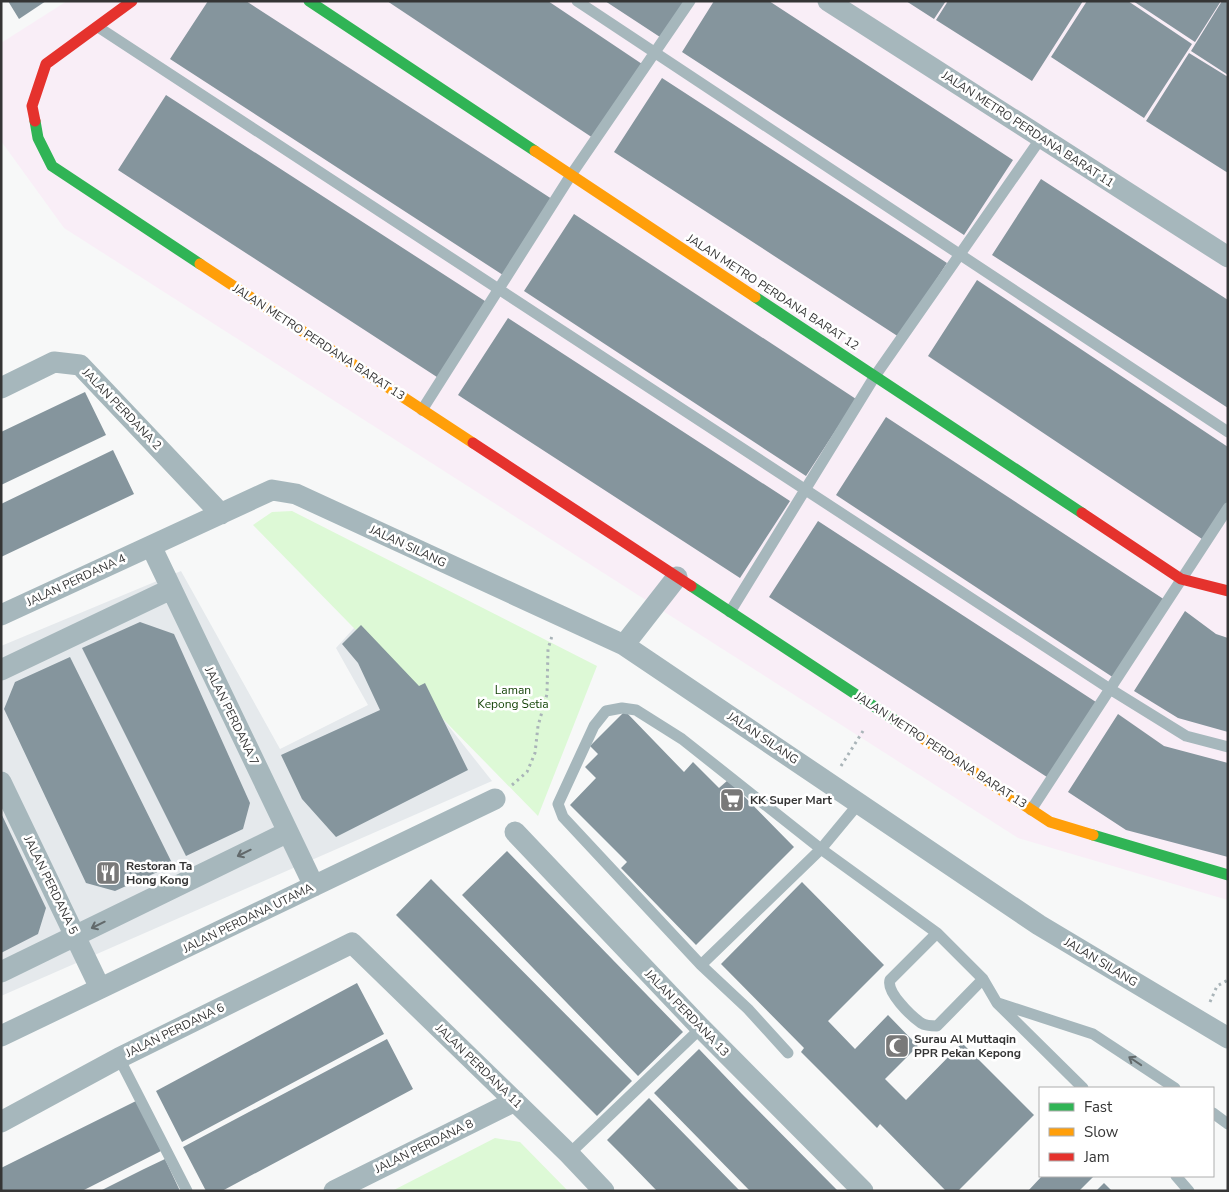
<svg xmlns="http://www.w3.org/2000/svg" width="1229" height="1192" font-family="'Nunito Sans',sans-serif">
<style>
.built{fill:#e5e9ec}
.industrial{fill:#f9eef7}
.green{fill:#ddf9d6}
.building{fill:#85959d}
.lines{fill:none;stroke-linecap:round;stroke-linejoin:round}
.path{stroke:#a9b4b8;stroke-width:3;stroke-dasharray:2.5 4;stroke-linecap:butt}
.lane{stroke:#a6b7bc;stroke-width:11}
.street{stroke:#a6b7bc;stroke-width:21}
.fast{stroke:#30b455;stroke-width:11}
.slow{stroke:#ff9f0a;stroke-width:11}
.jam{stroke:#e5322d;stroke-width:11}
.oneway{stroke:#62696b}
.labels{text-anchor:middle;stroke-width:5;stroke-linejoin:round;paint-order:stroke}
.street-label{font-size:12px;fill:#353535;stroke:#fff}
.park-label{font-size:12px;fill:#0f3f02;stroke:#fff}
.poi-label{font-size:12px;font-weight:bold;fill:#353535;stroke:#fff;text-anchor:start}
</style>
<rect width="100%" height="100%" fill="#f7f8f8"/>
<path class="built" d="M181 571 280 749 368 705 336 648 363 618 492 781 1 996V646Z"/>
<path class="industrial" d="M67 1H1228V900L1018 838 64 228 1 141V43Z"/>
<path class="green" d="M292 511 597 666 538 816 253 525 272 512Z
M495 1138 520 1142 568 1191H392Z"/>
<path class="building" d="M8 1H46L19 19Z
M208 1H246L555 201 506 277 170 59Z
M387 1H548L645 66 596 140Z
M605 1H687L663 39Z
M714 1H769L1013 160 964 235 682 52Z
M906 1H946L934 19Z
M948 1H1083L1032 81 936 20Z
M1087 1H1128L1192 44 1144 118 1051 57Z
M1133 1H1221L1195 42Z
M1222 1H1228V75L1191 51Z
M1189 53 1228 77V173L1146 121Z
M662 78 947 263 899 337 614 152Z
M166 95 488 303 440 379 118 170Z
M1041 179 1228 300V408L992 255Z
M574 214 856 399 806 476 524 291Z
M977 280 1228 447V506L1205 541 928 356Z
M508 318 790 501 740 578 458 395Z
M85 392 106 435 1 485V432Z
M886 417 1165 600 1114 678 836 495Z
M113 450 134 494 1 557V504Z
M818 521 1099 704 1050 779 769 597Z
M1185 611 1216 634 1228 638V732L1178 718 1134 691Z
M140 622 174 634 250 803 243 829 186 856 82 648Z
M361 625 419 686 425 683 468 770 336 837 302 799 281 755 380 710 358 663 342 644Z
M70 657 173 865 115 891 86 883 4 709 15 682Z
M625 711 684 772 693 762 719 788 728 780 794 847 696 945 621 868 627 862 570 805 596 778 585 767 598 754 590 746Z
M1118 714 1164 746 1228 763V857L1126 830 1068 792Z
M1 813 46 908 38 934 1 953Z
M507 851 683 1032 638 1076 462 895Z
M431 879 632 1081 597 1116 396 915Z
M802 882 884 965 828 1021 855 1049 888 1015 918 1046 885 1079 906 1100 962 1043 1034 1115 958 1191H946L880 1124 877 1128 801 1052 804 1048 721 964Z
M357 983 384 1034 182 1142 156 1091Z
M387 1039 413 1089 222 1191H206L183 1147Z
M699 1049 742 1094 838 1191H750L654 1093Z
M649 1098 693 1143 740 1191H657L622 1155 607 1140Z
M136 1101 161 1151 82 1191H1V1168Z
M165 1159 180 1191H100L144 1169Z
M1042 1176H1094L1079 1191H1028Z
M1104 1183 1112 1191H1096Z"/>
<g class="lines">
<path class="path" d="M841 766 863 731
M512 785 527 772 535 753 538 726 547 694 548 649 552 636
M1210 1002 1217 986 1228 980"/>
<path class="lane" d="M577 1 1228 432
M98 27 1110 689 1186 736 1228 747
M422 410 571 175 690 1
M730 612 875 376 1041 138
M1031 810 1228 508
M937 933 890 980C886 992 911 1016 921 1023 926 1026 931 1026 937 1026L983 979
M701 965 821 849 860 802
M998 1003 1093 1034 1175 1088
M788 1053 748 1009 701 965 563 817 558 804 594 726 606 711 622 708 636 710 682 739 821 849 937 933 983 979 997 1003 1083 1088
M119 1058 187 1191
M1213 1113 1228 1124
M569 1154 701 1028
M1176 1176 1189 1191"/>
<path class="street" d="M828 1 1228 257
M1 388 54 362 80 365 221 514
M151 546 314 886
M1 615 272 490 296 494 624 645 1039 925 1228 1038
M624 645 677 577
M1 670 171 589
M1 782 100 988
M515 832 701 1028 863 1191
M1 972 288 832
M1 1036 495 799
M1 1122 119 1058 352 943 569 1154 604 1191
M334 1191 515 1101"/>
<path class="fast" d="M309 1 535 151
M35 121 38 138 52 166 200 264
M755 297 1082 513
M691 586 919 736
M1093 835 1228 875"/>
<path class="slow" d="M535 151 755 297
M200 264 473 443
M919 736 1050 822 1093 835"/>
<path class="jam" d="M35 121 32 106 46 64 132 1
M473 443 691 586
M1082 513 1181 579 1228 591"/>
</g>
<defs><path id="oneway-shaft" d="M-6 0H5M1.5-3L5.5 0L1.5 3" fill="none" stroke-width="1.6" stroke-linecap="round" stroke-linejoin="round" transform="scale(1.25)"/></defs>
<g class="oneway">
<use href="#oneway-shaft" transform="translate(244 853) rotate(154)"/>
<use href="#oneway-shaft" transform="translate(98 925) rotate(154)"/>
<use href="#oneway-shaft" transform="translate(1135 1061) rotate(-146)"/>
</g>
<defs>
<symbol id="supermarket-square" viewBox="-11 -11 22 22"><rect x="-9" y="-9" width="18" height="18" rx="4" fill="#797979" stroke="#fff"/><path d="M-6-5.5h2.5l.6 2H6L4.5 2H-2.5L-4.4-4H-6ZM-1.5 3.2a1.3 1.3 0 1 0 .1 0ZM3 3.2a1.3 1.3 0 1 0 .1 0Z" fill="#fff"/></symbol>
<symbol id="restaurant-square" viewBox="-11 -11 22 22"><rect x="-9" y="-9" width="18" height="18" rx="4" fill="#797979" stroke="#fff"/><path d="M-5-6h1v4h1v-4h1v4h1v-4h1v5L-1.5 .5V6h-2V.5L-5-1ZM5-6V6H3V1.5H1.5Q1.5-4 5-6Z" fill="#fff"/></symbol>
<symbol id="mosque-square" viewBox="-11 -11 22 22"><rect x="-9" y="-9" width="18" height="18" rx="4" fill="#797979" stroke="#fff"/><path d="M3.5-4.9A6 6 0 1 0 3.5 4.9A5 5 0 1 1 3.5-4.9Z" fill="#fff"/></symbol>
</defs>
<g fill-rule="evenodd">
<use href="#supermarket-square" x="718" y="786" width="28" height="28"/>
<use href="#restaurant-square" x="94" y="859" width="28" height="28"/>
<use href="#mosque-square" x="883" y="1032" width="28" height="28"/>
</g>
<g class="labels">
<g class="street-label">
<text transform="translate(1028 129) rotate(33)" y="4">JALAN METRO PERDANA BARAT 11</text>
<text transform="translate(773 292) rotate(33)" y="4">JALAN METRO PERDANA BARAT 12</text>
<text transform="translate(319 342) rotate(33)" y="4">JALAN METRO PERDANA BARAT 13</text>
<text transform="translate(122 409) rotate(46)" y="4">JALAN PERDANA 2</text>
<text transform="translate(408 546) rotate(25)" y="4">JALAN SILANG</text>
<text transform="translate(76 580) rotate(-25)" y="4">JALAN PERDANA 4</text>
<text transform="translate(232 716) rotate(64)" y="4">JALAN PERDANA 7</text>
<text transform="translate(763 738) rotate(34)" y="4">JALAN SILANG</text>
<text transform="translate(941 750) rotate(33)" y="4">JALAN METRO PERDANA BARAT 13</text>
<text transform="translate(51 885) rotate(64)" y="4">JALAN PERDANA 5</text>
<text transform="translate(248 918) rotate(-26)" y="4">JALAN PERDANA UTAMA</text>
<text transform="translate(1101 962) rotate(31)" y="4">JALAN SILANG</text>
<text transform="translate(687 1013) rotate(46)" y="4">JALAN PERDANA 13</text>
<text transform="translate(175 1030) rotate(-26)" y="4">JALAN PERDANA 6</text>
<text transform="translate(479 1066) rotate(44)" y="4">JALAN PERDANA 11</text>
<text transform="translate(424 1146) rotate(-26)" y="4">JALAN PERDANA 8</text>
</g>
<g class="park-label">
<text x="513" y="694">Laman<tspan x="513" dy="14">Kepong Setia</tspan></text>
</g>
<g class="poi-label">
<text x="750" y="804">KK Super Mart</text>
<text x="126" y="870">Restoran Ta<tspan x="126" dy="14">Hong Kong</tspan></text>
<text x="914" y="1043">Surau Al Muttaqin<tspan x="914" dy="14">PPR Pekan Kepong</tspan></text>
</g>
</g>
<rect width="1229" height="1192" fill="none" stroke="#353535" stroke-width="5"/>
<rect x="1039" y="1087" width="175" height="90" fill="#ffffff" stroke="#aeaeae"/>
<rect x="1049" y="1103" width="25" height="8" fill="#30b455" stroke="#aeaeae"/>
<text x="1084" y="1112" font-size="15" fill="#353535">Fast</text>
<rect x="1049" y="1128" width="25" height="8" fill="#ff9f0a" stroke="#aeaeae"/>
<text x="1084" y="1137" font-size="15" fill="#353535">Slow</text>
<rect x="1049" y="1153" width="25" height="8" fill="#e5322d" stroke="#aeaeae"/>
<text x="1084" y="1162" font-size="15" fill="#353535">Jam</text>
</svg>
